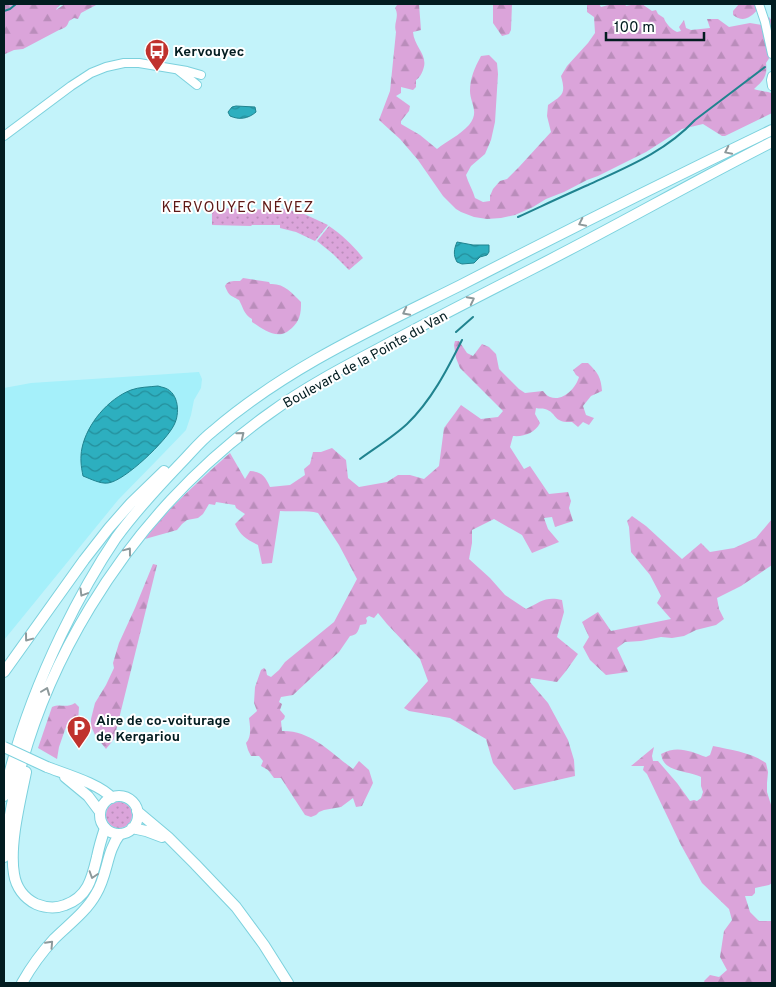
<svg xmlns="http://www.w3.org/2000/svg" width="776" height="987" font-family="Overpass,sans-serif">
<style>
.built{fill:#a5f0fa}
.grass{fill:url(#grass-dots)}
.forest{fill:url(#forest-firs)}
.water{fill:url(#water-waves);stroke:#20838f}
.lines{fill:none;stroke-linecap:round;stroke-linejoin:round}
.stream{stroke:#20838f;stroke-width:2}
.tertiary-casing{stroke:#7cd1dd;stroke-width:10}
.primary-casing{stroke:#7cd1dd;stroke-width:12}
.trunk-casing{stroke:#7cd1dd;stroke-width:12}
.tertiary{stroke:#fff;stroke-width:8}
.primary{stroke:#fff;stroke-width:10}
.trunk{stroke:#fff;stroke-width:10}
.primary-bridge-casing{stroke:#7cd1dd;stroke-width:12;stroke-linecap:butt}
.primary-bridge{stroke:#fff;stroke-width:10}
.oneway{stroke:#8d999b}
.labels{text-anchor:middle;stroke-width:4;stroke-linejoin:round;paint-order:stroke}
.poi-label{font-size:14px;font-weight:bold;fill:#021c20;stroke:#fff;text-anchor:start}
.street-label{font-size:14px;fill:#021c20;stroke:#fff}
.neighbourhood-label{font-size:15px;letter-spacing:1px;fill:#5e1916;stroke:#fff}
</style>
<defs>
<pattern id="grass-dots" width="8" height="8" patternUnits="userSpaceOnUse" patternTransform="scale(1.25)"><rect width="8" height="8" fill="#dba4da"/><path d="M2 2h.1M6 6h.1" fill="none" stroke="#ba8dbb" stroke-width="1.8" stroke-linecap="round"/></pattern>
<pattern id="forest-firs" width="22" height="20" patternUnits="userSpaceOnUse" patternTransform="scale(1.25)"><rect width="22" height="20" fill="#dba4da"/><path d="M5 1l3.5 6h-7zM16 11l3.5 6h-7z" fill="#ba8dbb"/></pattern>
<pattern id="water-waves" width="16" height="10" patternUnits="userSpaceOnUse" patternTransform="scale(1.25)"><rect width="16" height="10" fill="#2dafbf"/><path d="M0 5q4-4 8 0t8 0" fill="none" stroke="#248e9b"/></pattern>
</defs>
<rect width="100%" height="100%" fill="#c3f3fa"/>
<path class="built" d="M199 372 202 379 201 388 194 400 191 415 186 430 160 457 118 500 4 640V388L31 383Z"/>
<path class="grass" d="M212 208 280 210V208L302 213 328 225 315 241 296 232 280 228V225H252L251 226 212 225Z
M329 226C342 235 353 245 363 258L349 270 333 254 317 241Z
M106 815a13 13 0 1 1 26 0a13 13 0 1 1-26 0Z"/>
<path class="forest" d="M4 4H61L57 8 56 10 65 4H98L81 13 78 19 74 18 69 21C67 27 65 28 59 30L23 49 14 50 5 54 4 58Z
M402 4H419L421 30 413 32C414 47 429 55 423 70 421 75 420 77 416 80V87L413 90 401 87V93L396 96 410 106 409 111 401 121V124L420 135 437 149C447 141 460 135 469 125 480 112 470 103 470 91 470 78 475 67 481 56L489 55 497 63 498 74 495 122 491 140 485 154 471 166 466 175C468 183 473 190 475 198L483 202 490 201V196L493 189 500 181 507 179 519 167 551 132 547 116 548 105C563 95 566 94 561 76L567 66 588 43 595 33 594 17 587 12V5L599 4 601 7 612 4H625L626 6 631 5 632 4H642L652 11 656 10 658 14 664 18C665 23 672 30 677 32L681 31 679 27 684 20 686 28 691 30 710 28 707 19H718L729 27 750 23 762 25 767 18 769 17 772 21V57H770L766 63C768 76 763 81 754 89 758 91 766 91 771 93L772 91V113L725 136H722L703 124 682 129 646 152 598 176 587 180 564 192 546 199 533 207 515 215 501 218 487 219 474 217 461 212 456 209 443 196 418 160 400 139 379 120 390 91 396 32C393 23 400 17 395 8L397 5Z
M493 4H512L511 30 509 34 502 36 493 23Z
M739 4H762C754 14 746 25 733 15V11Z
M243 278 269 282 270 284C284 283 292 293 301 302 301 307 301 313 299 318 297 324 288 333 282 334 271 336 260 327 252 322V319C244 315 243 307 239 300 230 295 229 296 225 286 228 280 234 281 240 281Z
M455 341H459L467 353 473 356 482 344 489 347 496 354 499 369 519 389 525 393 543 391C545 393 547 396 550 397 563 402 576 388 579 377L576 375 573 370 582 363H588C598 373 601 377 602 391L591 396 583 406 586 415 594 418 589 425 583 422 578 427 572 422C552 423 558 413 545 409 542 408 539 409 536 408L535 414 540 423C535 433 524 437 513 436L510 447 524 469 530 466 549 494 568 492 571 501 569 508 573 521 555 527 552 517 544 518 548 529 559 542 532 553 522 535 494 519 472 530V543L469 559 490 578 505 595 526 609C540 602 546 596 562 600L564 612 557 637 578 654 566 671 557 682 531 678 530 682 548 703 568 740 574 760 575 776 514 790 493 763 486 739 450 718 409 711 404 708 428 681 420 659 387 624 378 613 374 618 369 616 366 618 367 621 366 624 360 625C358 632 357 635 350 636L339 652 293 695 281 697 279 702 282 704 280 710 285 716 284 719 281 721 282 731C311 730 331 753 353 769L359 761 369 770 373 783 362 806 356 807 353 798 341 807 324 810 319 812 316 815 311 817 305 815 281 778H274L268 770 261 766 263 761 259 756H251L248 750 246 743C252 736 250 726 249 718L257 711 254 703 255 687 261 670 264 668 266 670 267 675 271 677 279 670 285 662 334 622 357 579 339 545 318 513C307 510 293 512 280 511L272 563 262 564 258 545C246 539 241 536 235 524L245 514 236 508 235 505 216 502 215 505 209 504 203 514 198 518 187 520 182 524 177 530 145 539C169 507 200 480 230 453L245 479 250 471C262 472 265 476 270 487L290 485 305 475 304 469 310 464 313 452H321L332 448 346 460 348 478 359 487 387 482 398 475H410L424 479 439 466 444 428 461 405 481 419 498 417 503 411 460 368 456 358 454 345Z
M632 516 646 526 682 559 701 543 710 552 734 548 756 538 772 519V565L741 586 717 598 719 609 724 619 716 625 696 630 684 636 672 638 661 637 641 641 625 642 617 648 628 672 606 675 590 660 583 647 589 637 582 622 598 612 611 631 671 619 657 603 661 596 650 575 631 552 629 527 627 521Z
M153 564 157 565 114 739 106 749 95 735 91 726V719L95 703 106 685 114 668 113 663 119 643 135 608Z
M75 703 79 707 78 722 69 721 67 724 59 747 57 759 38 748 52 707C61 703 65 709 75 703Z
M713 746C731 750 750 752 766 763L768 772 767 783V792L772 808V883L769 885 755 888V893L752 896H745L750 912 759 921H772V983H705L704 981 710 975 719 977 727 970 720 957 724 931 732 920 729 909 702 883 681 845 647 774 643 770 644 766H631L654 747 652 756 653 761H658L677 783 690 801 694 800 697 801 701 798 703 792 701 786V777C691 772 669 771 664 762 662 760 662 757 661 754 677 745 690 751 706 757L710 755Z"/>
<path class="water" d="M236 106 255 107 256 112C248 119 239 120 230 116L228 112 232 107Z
M457 242 473 245H489V252L487 255 480 257 474 263 462 264 457 262C453 255 454 249 457 242Z
M158 386C160 387 163 387 165 388 179 393 180 414 174 425 167 440 125 481 108 483 100 484 91 479 83 476 81 466 80 458 82 448 87 424 108 399 131 390 139 387 149 387 158 386Z"/>
<g class="lines">
<path class="stream" d="M4 11 10 9 16 4
M518 217C542 206 565 195 588 185 627 167 665 152 695 120L765 67
M456 332 473 317
M360 459C375 448 393 437 407 424 431 401 447 370 462 340"/>
<defs>
<path id="tertiary" d="M759 4 765 22 772 54
M178 70 197 85
M772 76 771 80 772 86
M4 136 71 86 91 73 106 67 124 63H139L187 71 201 75"/>
<path id="primary" d="M47 767C65 774 100 784 112 798
M65 777 88 796 100 812
M100 815a19 19 0 1 1 38 0a19 19 0 1 1-38 0Z
M137 811 168 837 195 864 236 907 264 945 288 983
M132 828 146 831 162 837"/>
<path id="trunk" d="M4 672 84 560 109 528 131 503 164 471
M26 772C20 802 9 845 14 874 16 887 24 898 36 904 46 908 55 909 65 905 88 897 92 878 97 857 99 847 102 837 105 828
M4 796C16 740 36 687 61 635 77 602 95 569 116 538 135 512 157 488 179 465 190 454 200 441 213 431 286 368 375 328 461 285 564 232 668 180 772 130
M4 857C22 682 127 514 270 413 304 388 342 368 380 348 430 321 481 295 532 269 613 228 691 183 772 142
M22 983C31 967 41 953 54 939 68 925 86 912 96 894 108 875 106 852 120 834"/>
</defs>
<use href="#tertiary" class="tertiary-casing"/>
<use href="#primary" class="primary-casing"/>
<use href="#trunk" class="trunk-casing"/>
<use href="#tertiary" class="tertiary"/>
<use href="#primary" class="primary"/>
<use href="#trunk" class="trunk"/>
<defs>
<path id="primary-bridge" d="M4 747 47 767"/>
</defs>
<use href="#primary-bridge" class="primary-bridge-casing"/>
<use href="#primary-bridge" class="primary-bridge"/>
</g>
<defs><path id="oneway-chevron" d="M-2-3.5L2.5 0L-2 3.5" fill="none" stroke-width="1.6" stroke-linecap="round" stroke-linejoin="round" transform="scale(1.25)"/></defs>
<g class="oneway">
<use href="#oneway-chevron" transform="translate(728 151) rotate(154)"/>
<use href="#oneway-chevron" transform="translate(582 223) rotate(154)"/>
<use href="#oneway-chevron" transform="translate(471 300) rotate(-27)"/>
<use href="#oneway-chevron" transform="translate(406 312) rotate(153)"/>
<use href="#oneway-chevron" transform="translate(241 435) rotate(-39)"/>
<use href="#oneway-chevron" transform="translate(128 551) rotate(-53)"/>
<use href="#oneway-chevron" transform="translate(83 593) rotate(121)"/>
<use href="#oneway-chevron" transform="translate(28 638) rotate(127)"/>
<use href="#oneway-chevron" transform="translate(46 691) rotate(-69)"/>
<use href="#oneway-chevron" transform="translate(93 875) rotate(108)"/>
<use href="#oneway-chevron" transform="translate(50 944) rotate(-47)"/>
</g>
<defs>
<symbol id="bus-pin" viewBox="-11 -11 22 30"><path d="M0 17L-7.5 6A9.5 9.5 0 1 1 7.5 6Z" fill="#c0322d" stroke="#fff"/><path d="M-5-6H5V4H4V6H2V4H-2V6H-4V4H-5ZM-3.5-4V0h7V-4ZM-3.5 1.2v1.5H-2V1.2ZM2 1.2v1.5H3.5V1.2Z" fill="#fff"/></symbol>
<symbol id="parking-pin" viewBox="-11 -11 22 30"><path d="M0 17L-7.5 6A9.5 9.5 0 1 1 7.5 6Z" fill="#c0322d" stroke="#fff"/><path d="M-3.5-5.5H1a3.5 3.5 0 0 1 0 7H-1V5.5H-3.5ZM-1-3.4V-.6H.8a1.4 1.4 0 0 0 0-2.8Z" fill="#fff"/></symbol>
</defs>
<g fill-rule="evenodd">
<use href="#bus-pin" x="143" y="37" width="28" height="38"/>
<use href="#parking-pin" x="65" y="714" width="28" height="38"/>
</g>
<g class="labels">
<g class="poi-label">
<text x="174" y="56">Kervouyec</text>
<text x="96" y="725">Aire de co-voiturage<tspan x="96" dy="16">de Kergariou</tspan></text>
</g>
<g class="street-label">
<text transform="translate(365 359) rotate(-29)" y="5">Boulevard de la Pointe du Van</text>
</g>
<g class="neighbourhood-label">
<text x="238" y="212">KERVOUYEC NÉVEZ</text>
</g>
</g>
<rect width="776" height="987" fill="none" stroke="#021c20" stroke-width="10"/>
<path d="M606 32v8h98v-8" fill="none" stroke="#021c20" stroke-width="2.5"/>
<text x="614" y="32" font-size="15" fill="#021c20" stroke="#ffffff" stroke-width="4" paint-order="stroke">100 m</text>
</svg>
